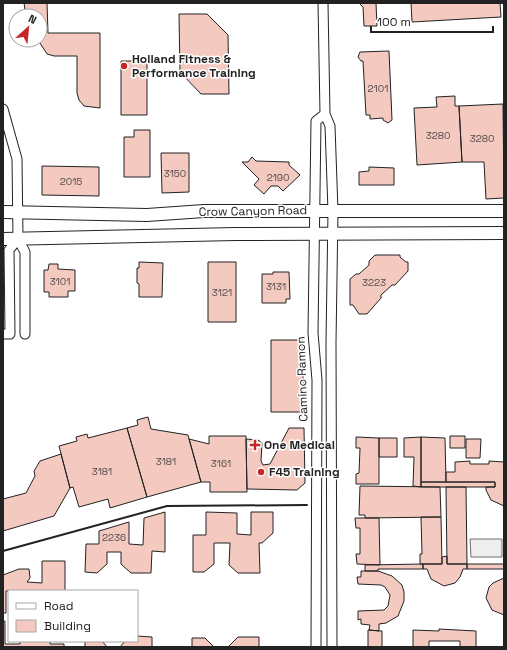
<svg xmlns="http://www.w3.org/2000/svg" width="507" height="650" font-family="'Space Grotesk',sans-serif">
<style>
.green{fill:#eee;stroke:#6f6f6f}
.building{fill:#f3c9c0;stroke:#222}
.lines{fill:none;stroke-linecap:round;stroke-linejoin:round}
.minor-casing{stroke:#222;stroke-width:11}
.major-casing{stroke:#222;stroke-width:14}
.minor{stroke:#fff;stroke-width:9}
.major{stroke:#fff;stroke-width:12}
.wall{stroke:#222;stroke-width:2}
.poi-dot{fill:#c62828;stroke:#fff;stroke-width:1.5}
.labels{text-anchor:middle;stroke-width:3;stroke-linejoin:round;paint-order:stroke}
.number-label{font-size:10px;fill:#564c4a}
.poi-label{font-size:12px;font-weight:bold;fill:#222;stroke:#fff;text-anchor:start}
.street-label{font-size:12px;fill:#222;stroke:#fff}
</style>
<rect width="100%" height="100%" fill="#fff"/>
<path class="green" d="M470 539H502V557H471Z"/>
<path class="building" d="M24 3H47L48 33H100V108L84 106 79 100 77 93V56H54L47 54 38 40H40V16H26Z
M359 3H376L377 26H364L363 7Z
M411 3H500L501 17 412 22Z
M179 14H207L228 35 229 94H201L180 72Z
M389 51 392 120 388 123 383 120V118L370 119V115H366L363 61H361L358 57 360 52Z
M121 61H147V115H121Z
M455 96V106H459L462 162 417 165 414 108 437 107 436 97Z
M503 104 504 198 486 199 484 162H462L459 106Z
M134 130H150V177H124V137H134Z
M161 153H189V192L162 193Z
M252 157 256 161 289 162V165L300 175 283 191 278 186H271L264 194 254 185 259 179 242 162H248Z
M42 166 99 167V196L42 195Z
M369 167 394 168V185H359V172L369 171Z
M375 255H400V257L406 262H408V271L395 285H392L381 295V298L367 314H359L353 305H350V279L356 274H359L369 265V261Z
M139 262 163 263 162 297H139V284L137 283V268H139Z
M208 262H236V322H208Z
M49 264H58V269L75 270V291H68V297H49V292H44V270H48Z
M273 272H289L290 299H286V303H262V274H273Z
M271 340H303V412H271Z
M148 417 151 429 188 435 201 482 147 497 127 428 138 425 137 420Z
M127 428 147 497 110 508 108 499 79 507 73 487 70 488 59 446 77 441 76 437 87 434 88 438Z
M289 428H304L305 483 297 490 247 489 246 439 258 440 262 443 261 461 263 465 270 464Z
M209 436H246L247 492H210V482H201L189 439 209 444Z
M450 436H465V448H450Z
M356 437 379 438V484H356V474L359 473 360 448H356Z
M421 437 445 438 446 482H421Z
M421 437V487L413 486 414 457H404V438Z
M379 438H397V457H379Z
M466 439H481L480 458H466Z
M61 454 70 488 54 516 3 531V499L26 493 35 476 34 471 40 461Z
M470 461V464H489V461L504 462V506L491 500 486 490V487H495V482H446V472H455V462Z
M421 482H495V487H421Z
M360 486 440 487 441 517 365 518V515H359Z
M446 487H466L467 564H447Z
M504 506V569H467V564H504Z
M165 512V552L152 551 151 573H131L121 564V552H107V564L97 573 85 572 86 544H99V531L129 522V544L143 545 144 518Z
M206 512 237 513V534L251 535V512H273V533L262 543H259L260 573H238L229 565 230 543H214V564L204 572H193V535H206Z
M421 517H441L442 564H420V554H422Z
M355 518H379L380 565 357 564 356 554H360V528H356Z
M447 556V564H467V569H463L460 577 455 583 444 586 431 579 427 569H423V564H442V557Z
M42 561H65V591H6V613H3V575L19 569H29L30 578 27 582 42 583Z
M423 564V569H378V571H365V565Z
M361 571H378L392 576 402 585 404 592V601L398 616 386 623 379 624V631L369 630 370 625 361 624V619L358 620V611L384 610 388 606 390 595 385 587 381 585 358 584 357 577H361Z
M504 577V631V615L492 610 486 598 489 587 493 583 504 578Z
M3 621H5V644H20V641H50V644H64V647H3Z
M439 629 476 631V647H460V641H429V647H413V630L439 631Z
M368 630 382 631V647H368Z
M137 636 152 637V647H120L125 641H137Z
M238 637H259V647H228Z
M192 638H205L214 647H192Z
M85 641H102L107 647H85Z"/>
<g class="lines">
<defs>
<path id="minor" d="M323 3 325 114 330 126 333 211 331 343 332 647
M3 109 17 159 18 239 25 252V334
M3 334H10L9 250 18 239
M316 647 317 380 313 333 316 121 325 114"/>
<path id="major" d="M3 212 147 215 204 211H504
M3 239 236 234 504 233"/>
</defs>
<use href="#minor" class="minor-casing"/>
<use href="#major" class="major-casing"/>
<use href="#minor" class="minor"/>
<use href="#major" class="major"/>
<path class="wall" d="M3 551 167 506 307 505"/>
</g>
<g class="poi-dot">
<circle cx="124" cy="66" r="4"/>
<path d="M253 439h4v4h4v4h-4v4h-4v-4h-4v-4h4z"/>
<circle cx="261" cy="472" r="4"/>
</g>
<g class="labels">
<g class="number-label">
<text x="378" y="92">2101</text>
<text x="438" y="139">3280</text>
<text x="482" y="142">3280</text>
<text x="175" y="177">3150</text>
<text x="278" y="181">2190</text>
<text x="71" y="185">2015</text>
<text x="60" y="285">3101</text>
<text x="374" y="286">3223</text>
<text x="276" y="290">3131</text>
<text x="222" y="296">3121</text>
<text x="166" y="465">3181</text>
<text x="221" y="467">3161</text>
<text x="102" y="475">3181</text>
<text x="114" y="541">2236</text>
</g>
<g class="poi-label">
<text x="132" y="63">Holland Fitness &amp;<tspan x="132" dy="14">Performance Training</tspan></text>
<text x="264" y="449">One Medical</text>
<text x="269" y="476">F45 Training</text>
</g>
<g class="street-label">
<text transform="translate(253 211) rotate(-1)" y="4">Crow Canyon Road</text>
<text transform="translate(302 379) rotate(-92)" y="4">Camino Ramon</text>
</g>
</g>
<rect width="507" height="650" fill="none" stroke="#222222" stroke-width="8"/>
<rect x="8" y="590" width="130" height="52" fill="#ffffff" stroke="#a7a7a7"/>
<rect x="16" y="603" width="20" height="6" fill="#ffffff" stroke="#a7a7a7"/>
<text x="44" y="610" font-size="12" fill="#222222">Road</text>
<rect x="16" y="620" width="20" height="12" fill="#f3c9c0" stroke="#a7a7a7"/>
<text x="44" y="630" font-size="12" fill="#222222">Building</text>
<g transform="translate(28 28) rotate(27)"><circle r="19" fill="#ffffff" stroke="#a7a7a7"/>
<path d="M0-3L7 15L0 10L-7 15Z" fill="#c62828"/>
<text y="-6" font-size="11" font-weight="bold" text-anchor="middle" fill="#222222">N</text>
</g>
<path d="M371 26v6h122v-6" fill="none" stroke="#222222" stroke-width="2"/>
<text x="377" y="26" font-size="12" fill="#222222" stroke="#ffffff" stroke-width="3" paint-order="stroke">100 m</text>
</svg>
